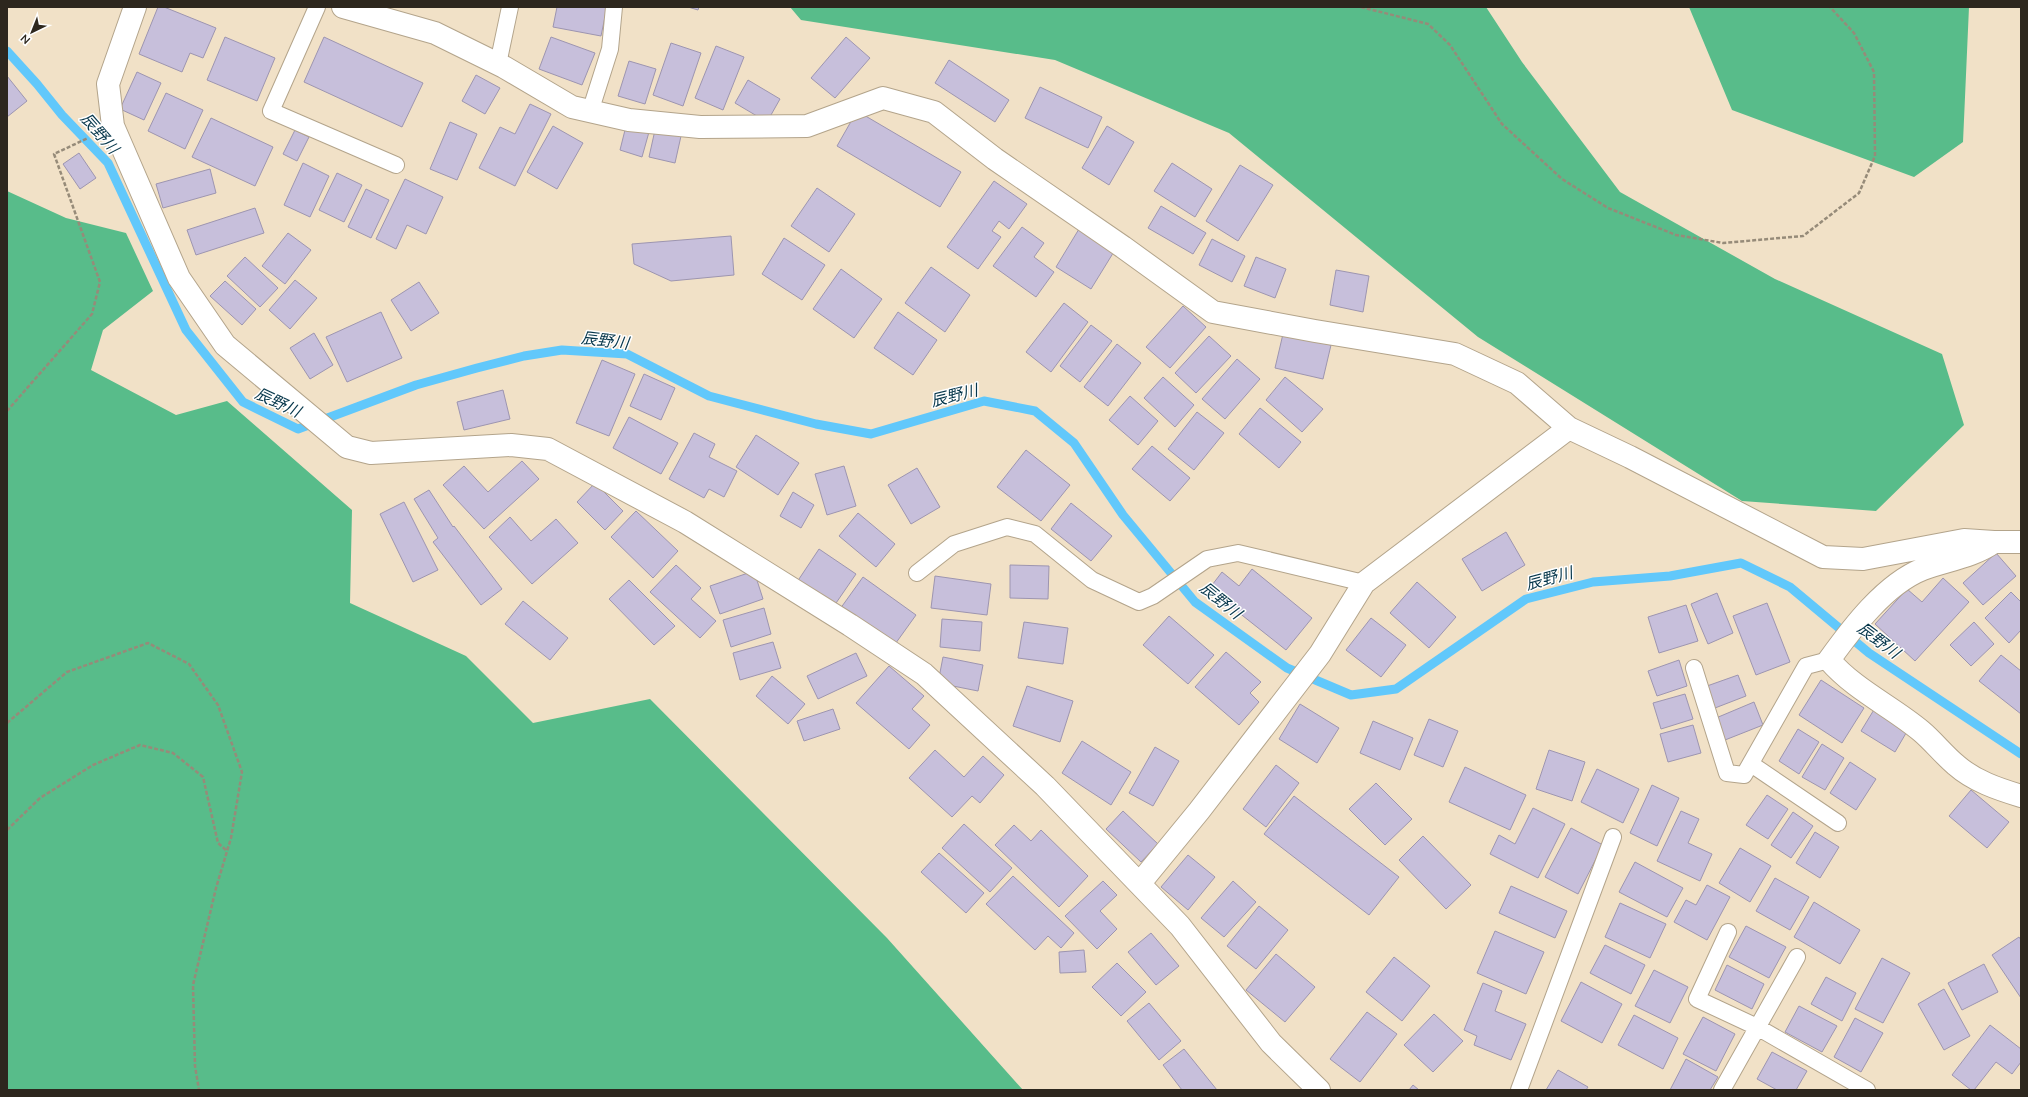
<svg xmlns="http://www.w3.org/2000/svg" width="2028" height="1097" font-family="Mulish,'Noto Sans JP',sans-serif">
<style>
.forest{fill:#58bc8a}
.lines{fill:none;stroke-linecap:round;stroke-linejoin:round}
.stream{stroke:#61c8fb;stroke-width:9}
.building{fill:#c7bfdb;stroke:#9d95b0}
.lane-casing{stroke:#b3a48b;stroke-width:18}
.street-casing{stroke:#b3a48b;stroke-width:24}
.path{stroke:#968b79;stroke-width:2.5;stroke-dasharray:4 2;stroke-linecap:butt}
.lane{stroke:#fff;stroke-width:16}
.street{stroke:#fff;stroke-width:22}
.labels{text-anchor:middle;stroke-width:3;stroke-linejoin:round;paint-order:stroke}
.water-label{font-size:16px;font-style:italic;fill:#07374b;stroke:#fff}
</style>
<rect width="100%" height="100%" fill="#f1e1c7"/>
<path class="forest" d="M790 7H1486L1522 62 1620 192 1775 279 1942 354 1964 425 1876 511 1742 501 1478 337 1229 133 1055 60 801 20Z
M1689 7H1969L1963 142 1914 177 1732 110Z
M7 191 66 218 126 233 153 291 103 330 91 370 176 415 227 401 352 510 350 603 466 656 533 723 650 699 887 938 1023 1090H7Z"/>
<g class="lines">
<path class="stream" d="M7 51 37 84 62 115 108 163 186 330 243 402 298 429 416 385 477 368 524 356 562 350 627 354 709 396 816 424 871 434 984 401 1035 411 1074 443 1123 515 1195 602 1287 668 1351 695 1396 689 1526 599 1593 582 1670 576 1741 563 1790 587 1869 653 2021 754"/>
</g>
<path class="building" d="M158 7H164L216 28 203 58 190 53 182 72 139 54Z
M557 7H607L601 36 553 27Z
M688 7H699L698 10Z
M225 37 275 58 257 101 207 80Z
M324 37 423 83 402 127 304 82Z
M551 37 595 53 582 85 539 69Z
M846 37 870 58 835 98 811 78Z
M671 43 701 53 683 106 653 95Z
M716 46 744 57 723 110 695 98Z
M949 60 1009 100 995 122 935 83Z
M629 61 656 69 645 104 618 96Z
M137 72 161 83 144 120 120 109Z
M476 75 500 88 485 114 462 101Z
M7 76 27 101 7 117Z
M748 80 780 99 767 122 735 103Z
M1040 87 1102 117 1088 148 1025 118Z
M166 93 203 110 185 149 148 131Z
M530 104 551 114 515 186 479 168 500 127 515 134Z
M857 111 961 172 940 207 837 146Z
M211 118 273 147 255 186 192 157Z
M450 122 477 134 457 180 430 169Z
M553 126 583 143 557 189 527 172Z
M626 126 649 132 642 157 620 150Z
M1107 126 1134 142 1109 185 1082 168Z
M295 130 309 137 297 161 283 154Z
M655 130 681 136 675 163 649 157Z
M79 153 96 178 80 189 63 164Z
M303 163 329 176 310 217 284 205Z
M1172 163 1212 189 1195 217 1154 191Z
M1240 165 1273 185 1238 241 1206 221Z
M210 169 216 193 163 208 156 184Z
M337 173 362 185 344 222 319 210Z
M405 179 443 197 426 234 407 225 396 249 376 239Z
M994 181 1027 204 1009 229 999 221 992 231 1001 237 978 269 947 247Z
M817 188 855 214 829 252 791 226Z
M366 189 389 200 371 238 348 227Z
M1161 206 1206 233 1193 254 1148 228Z
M255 208 264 233 196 255 187 230Z
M1022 227 1044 243 1034 257 1054 272 1036 297 993 266Z
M1079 229 1115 250 1091 289 1056 267Z
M288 233 311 250 285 284 262 266Z
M731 236 734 275 671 281 634 264 632 244Z
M784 238 825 265 802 300 762 274Z
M1212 239 1245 256 1232 282 1199 265Z
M245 257 278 288 260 307 227 276Z
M1256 257 1286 269 1275 298 1244 286Z
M931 267 970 295 945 332 905 303Z
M841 269 882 299 854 338 813 309Z
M1336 270 1369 276 1363 312 1330 305Z
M295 280 317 298 290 329 269 310Z
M225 281 256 309 242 325 210 296Z
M419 282 439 313 411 331 391 300Z
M1064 303 1088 322 1051 372 1026 352Z
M1183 306 1206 327 1170 368 1146 347Z
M381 312 402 358 347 382 326 337Z
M898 312 937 340 913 375 874 348Z
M1091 325 1112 341 1080 382 1060 366Z
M314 333 333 365 310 379 290 348Z
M1283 334 1331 345 1323 379 1275 368Z
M1209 336 1231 356 1196 393 1175 373Z
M1117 344 1141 363 1108 406 1084 387Z
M1237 359 1260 379 1225 419 1202 399Z
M602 360 635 374 609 436 576 423Z
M644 374 675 388 661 420 630 406Z
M1163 377 1194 405 1175 427 1144 398Z
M1285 377 1323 409 1302 432 1266 400Z
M503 390 510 419 464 430 457 402Z
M1130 396 1158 421 1138 445 1109 420Z
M1260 408 1301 442 1279 468 1239 434Z
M1197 412 1224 433 1194 470 1168 449Z
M629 417 678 443 661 474 613 448Z
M694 433 715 444 709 457 737 471 724 497 709 489 704 498 669 479Z
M756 435 799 463 778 495 736 467Z
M1152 446 1190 478 1170 501 1132 469Z
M1026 450 1070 485 1041 521 997 487Z
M522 461 539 479 484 529 443 485 464 466 488 492Z
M844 466 856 506 827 515 815 474Z
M917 468 940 507 911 524 888 485Z
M595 483 623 511 605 530 577 502Z
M429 490 453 527 454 526 502 589 481 605 433 542 438 538 414 499Z
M793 492 814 505 801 528 780 516Z
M404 502 438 570 413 582 380 514Z
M1071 503 1112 536 1091 561 1051 529Z
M636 511 678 551 653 578 611 537Z
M858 513 895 544 876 567 839 536Z
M510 517 531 541 556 519 578 543 532 584 489 537Z
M1506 532 1525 565 1482 591 1462 559Z
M819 549 856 574 834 606 797 582Z
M1996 553 2016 576 1983 605 1963 583Z
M676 565 701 588 691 599 716 621 700 638 650 592Z
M1010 565 1049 566 1048 599 1010 598Z
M1252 569 1312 618 1286 650 1209 589 1222 572 1239 586Z
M754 571 763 599 720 614 710 586Z
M935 576 991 584 987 615 931 608Z
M863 577 916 615 893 647 840 609Z
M1943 578 1969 602 1915 661 1875 624 1907 589 1922 602Z
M629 580 675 626 654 645 609 599Z
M1417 582 1456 617 1429 648 1390 613Z
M2011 592 2021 602V630L2009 643 1985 618Z
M1717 593 1733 633 1708 644 1691 604Z
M523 601 568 638 550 660 505 624Z
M1767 603 1790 662 1756 675 1733 616Z
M1686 605 1698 641 1659 653 1648 617Z
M764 608 771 634 731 647 723 620Z
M1169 616 1214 655 1188 684 1143 645Z
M1371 618 1406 645 1381 677 1346 650Z
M942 619 982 622 980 651 940 647Z
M1024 622 1068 628 1063 664 1018 658Z
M1974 622 1994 644 1971 666 1950 645Z
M773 642 781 668 740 680 733 653Z
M1226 652 1261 682 1250 693 1259 702 1239 725 1195 687Z
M856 653 867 676 818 699 807 676Z
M2001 655 2021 671V714L1979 681Z
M943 657 983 665 978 691 938 683Z
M1679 660 1687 686 1657 696 1648 671Z
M889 666 924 696 912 709 930 725 909 749 856 703Z
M1738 675 1746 696 1715 708 1707 686Z
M772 676 805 704 788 724 756 696Z
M1821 680 1864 708 1842 743 1799 715Z
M1027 686 1073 701 1060 742 1013 726Z
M1685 694 1693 719 1661 729 1653 703Z
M1754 702 1763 725 1725 740 1716 718Z
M1300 704 1339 728 1317 763 1279 739Z
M1875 708 1909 728 1895 752 1861 731Z
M833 709 840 729 804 741 797 721Z
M1429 719 1458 731 1443 767 1414 755Z
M1373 721 1413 738 1400 770 1360 753Z
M1693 725 1701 753 1668 762 1660 734Z
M1798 729 1819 742 1799 774 1779 761Z
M1082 741 1131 772 1111 805 1062 773Z
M1822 744 1844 758 1825 790 1802 777Z
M1155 747 1179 761 1153 806 1129 793Z
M935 750 964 777 983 756 1004 775 980 803 972 796 952 817 909 778Z
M1549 750 1585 762 1572 801 1536 789Z
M1850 762 1876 779 1856 810 1830 793Z
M1276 765 1299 783 1266 827 1243 809Z
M1465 767 1526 795 1510 830 1449 802Z
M1597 769 1639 789 1623 823 1581 802Z
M1376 783 1412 819 1385 845 1349 809Z
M1652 785 1679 798 1657 846 1630 833Z
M1971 790 2009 822 1987 848 1949 816Z
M1767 795 1788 809 1768 839 1746 825Z
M1294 796 1399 877 1369 915 1264 834Z
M1533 808 1565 824 1538 878 1490 854 1499 835 1515 844Z
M1123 811 1158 844 1141 862 1106 829Z
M1681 811 1699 819 1688 843 1712 854 1700 881 1657 861Z
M1793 812 1813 826 1791 858 1771 845Z
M964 824 1012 868 990 892 942 848Z
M1014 825 1031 841 1041 830 1088 876 1059 907 995 845Z
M1571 828 1603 845 1578 894 1545 877Z
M1815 832 1839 847 1820 878 1796 863Z
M1423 836 1471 885 1446 909 1399 860Z
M1740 848 1771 866 1750 902 1719 883Z
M939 853 984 893 966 913 921 872Z
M1188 855 1215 877 1188 910 1161 887Z
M1635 862 1683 888 1667 917 1619 892Z
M1013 876 1074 933 1061 948 1048 936 1035 950 986 904Z
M1775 878 1809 897 1790 930 1756 911Z
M1103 881 1117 895 1100 911 1117 929 1097 949 1065 916Z
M1233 881 1256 902 1224 937 1201 918Z
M1707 885 1730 897 1707 940 1674 922 1686 900 1696 905Z
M1511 886 1567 911 1555 938 1499 913Z
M1814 902 1860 930 1840 964 1794 937Z
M1620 903 1666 924 1650 958 1605 937Z
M1259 906 1288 930 1256 969 1227 946Z
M1746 926 1786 947 1769 978 1729 957Z
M1495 931 1544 952 1526 994 1477 973Z
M1151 933 1179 966 1156 985 1128 952Z
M2019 937 2021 940V998L1992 955Z
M1605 945 1645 965 1631 994 1590 973Z
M1084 950 1086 972 1060 973 1059 952Z
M1276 954 1315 987 1285 1022 1246 990Z
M1394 957 1430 986 1402 1021 1366 992Z
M1882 958 1910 973 1883 1023 1855 1009Z
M1117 963 1146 992 1121 1016 1092 987Z
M1984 964 1998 992 1962 1010 1948 983Z
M1727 965 1764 984 1752 1009 1715 990Z
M1654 970 1688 987 1670 1023 1635 1006Z
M1826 977 1856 993 1842 1021 1811 1004Z
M1581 982 1622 1004 1602 1043 1561 1021Z
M1483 983 1502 991 1495 1011 1526 1024 1511 1060 1474 1045 1477 1036 1464 1030Z
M1944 989 1970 1036 1944 1050 1918 1004Z
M1149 1003 1181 1041 1159 1060 1127 1021Z
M1799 1006 1837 1026 1822 1052 1785 1032Z
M1367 1012 1397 1034 1360 1082 1330 1059Z
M1434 1014 1463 1041 1433 1072 1404 1045Z
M1634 1015 1678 1038 1663 1069 1618 1045Z
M1703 1017 1735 1034 1716 1071 1683 1054Z
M1855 1018 1883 1033 1861 1072 1834 1057Z
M1990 1025 2021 1049V1062L2012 1074 1996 1062 1974 1090H1971L1952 1075Z
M1184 1049 1217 1090H1182L1163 1065Z
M1772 1052 1807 1071 1796 1090H1777L1757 1079Z
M1686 1059 1718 1077 1710 1090H1670Z
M1558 1070 1588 1087 1586 1090H1546Z
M1413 1085 1419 1090H1409Z"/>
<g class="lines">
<defs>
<path id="lane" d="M317 7 271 111 396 165
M498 64 510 7
M590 112 610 49 614 7
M917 573 954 544 1007 527 1035 534 1092 580 1139 602 1153 596 1207 559 1238 553 1364 583
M1694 668 1727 773 1744 775 1806 666 1829 660
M1751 764 1838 823
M1728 932 1697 999 1757 1027 1867 1090
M1519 1090 1613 837
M1722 1090 1797 957"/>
<path id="street" d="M135 7 108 84 113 126 179 278 225 345 347 447 371 453 511 445 548 449 685 522 850 625 924 674 1045 786 1180 926 1271 1043 1319 1090
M343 7 435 33 504 67 572 107 629 120 700 127 807 126 883 98 934 112 995 159 1123 247 1213 312 1315 331 1455 354 1517 383 1569 428 1630 457 1823 557 1863 559 1964 540 1994 542C1973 557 1947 560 1923 569 1885 584 1852 628 1829 660 1855 690 1891 706 1921 731 1933 741 1943 754 1956 765 1974 781 1998 789 2021 796
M1994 542H2021
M1140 883 1199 811 1320 654 1364 583 1569 428"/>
</defs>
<use href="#lane" class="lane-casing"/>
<use href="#street" class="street-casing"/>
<path class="path" d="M1361 7 1428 24 1450 45 1502 124 1562 179 1608 208 1676 235 1723 243 1803 236 1859 193 1875 156 1874 72 1854 33 1830 7
M7 411 92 314 100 282 54 154 88 138
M7 723 67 672 148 643 189 664 218 705 242 772 231 838 216 888 193 985 195 1066 199 1090
M7 830 40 798 93 765 140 745 173 753 203 777 218 843 227 851"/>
<use href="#lane" class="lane"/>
<use href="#street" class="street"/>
</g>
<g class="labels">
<g class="water-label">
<text transform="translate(100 133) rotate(49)" y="6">辰野川</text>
<text transform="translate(605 340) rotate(7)" y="6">辰野川</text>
<text transform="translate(954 395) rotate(-14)" y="6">辰野川</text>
<text transform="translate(278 402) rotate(25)" y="6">辰野川</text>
<text transform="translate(1549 578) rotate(-15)" y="6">辰野川</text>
<text transform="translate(1221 600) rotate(39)" y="6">辰野川</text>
<text transform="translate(1879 640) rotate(37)" y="6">辰野川</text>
</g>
</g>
<rect width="2028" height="1097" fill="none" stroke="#2d271e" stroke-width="16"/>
<g transform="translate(32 32) rotate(223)" stroke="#ffffff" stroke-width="3" paint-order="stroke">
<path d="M0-3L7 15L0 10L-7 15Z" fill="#2d271e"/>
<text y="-6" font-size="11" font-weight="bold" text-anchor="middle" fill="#2d271e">N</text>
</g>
</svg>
